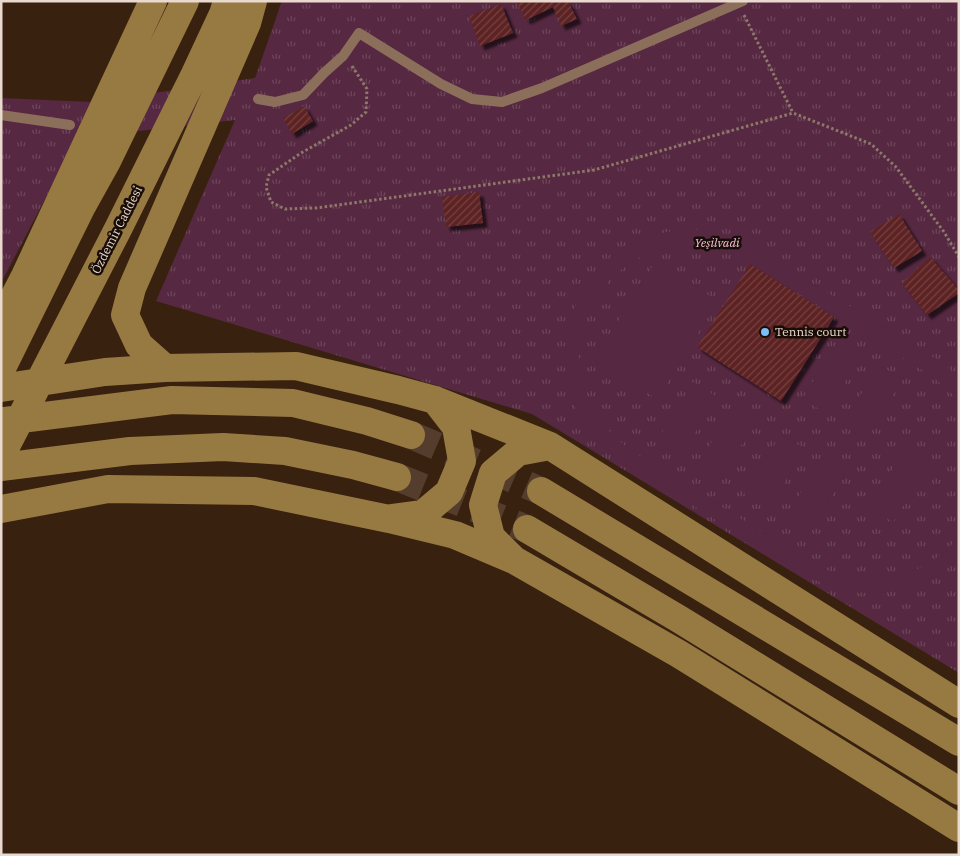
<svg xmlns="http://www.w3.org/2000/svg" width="960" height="856" font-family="'IBM Plex Serif',serif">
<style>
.park{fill:url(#park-tufts)}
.pitch{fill:#562841}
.building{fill:url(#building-hatch);filter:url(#shadow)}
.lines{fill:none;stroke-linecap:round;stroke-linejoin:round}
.primary-tunnel{stroke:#543d2c;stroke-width:28;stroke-dasharray:28 14;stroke-linecap:butt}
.path{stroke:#8d796a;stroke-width:3;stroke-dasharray:2.5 2.5;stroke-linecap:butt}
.lane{stroke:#8c6f5b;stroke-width:10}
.primary{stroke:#977a42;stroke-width:28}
.poi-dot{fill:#7dbef9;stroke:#180d06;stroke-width:2}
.labels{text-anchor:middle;stroke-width:5;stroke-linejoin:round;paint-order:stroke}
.street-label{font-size:12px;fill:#ead9ce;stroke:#180d06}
.park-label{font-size:12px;font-style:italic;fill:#f7c0db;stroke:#180d06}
.poi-label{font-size:12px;fill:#ead9ce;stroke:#180d06;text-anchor:start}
</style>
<defs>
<pattern id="park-tufts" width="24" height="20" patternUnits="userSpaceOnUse" patternTransform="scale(1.25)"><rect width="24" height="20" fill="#562841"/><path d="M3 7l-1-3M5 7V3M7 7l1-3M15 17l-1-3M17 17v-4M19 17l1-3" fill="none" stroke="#6e475b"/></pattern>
<pattern id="building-hatch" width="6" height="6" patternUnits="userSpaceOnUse" patternTransform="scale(1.25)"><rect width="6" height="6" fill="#5d2223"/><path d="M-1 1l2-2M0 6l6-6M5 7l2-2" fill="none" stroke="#744242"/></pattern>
<filter id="shadow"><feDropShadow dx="4.5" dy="4.5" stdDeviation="1" flood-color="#0009"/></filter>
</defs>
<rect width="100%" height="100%" fill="#39210f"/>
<path class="park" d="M282 1H959V673L532 414 156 301 235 120 77 138 1 283V98L92 102 255 78Z"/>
<path class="pitch" d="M685 229 704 230 741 240 938 360 959 377V401L943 385 929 374 748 262C618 193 511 364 632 451L812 563C823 568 833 573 844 576 886 586 933 571 959 536V559C911 599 859 603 805 575L624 463C609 452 594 440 584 423 546 362 567 279 630 244 647 235 666 232 685 229Z
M655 262 718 301 657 399 594 360Z
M840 338 863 353 826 413 802 399Z
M879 365 903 379 865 440 842 425Z
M693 382 717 397 680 457 656 442Z
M733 407 756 421 719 481 696 467Z
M781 434 805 449 768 509 744 494Z
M906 447 930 462 893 522 869 507Z
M822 459 845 474 808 534 784 519Z"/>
<path class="building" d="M516 1H568L577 19 561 26 553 7 526 20Z
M501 4 513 33 480 46 469 16Z
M304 106 313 121 292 134 283 118Z
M479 192 483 223 446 227 442 197Z
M899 214 922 251 894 268 870 232Z
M930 257 959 290V293L927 315 902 283Z
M750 264 834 317 781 401 697 347Z"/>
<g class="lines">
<path class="primary-tunnel" d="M411 435 541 491
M397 477 527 529"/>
<path class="path" d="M744 15 793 113
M352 66 367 89 366 112 351 125 301 153 269 175 266 187 271 202 285 209 316 208 594 170 793 113 871 144 896 167 944 232 959 257"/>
<path class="lane" d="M258 99 275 102 303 95 324 73 343 56 359 33 441 84 472 99 502 102 542 88 743 1
M1 115 70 125"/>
<path class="primary" d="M1 322 25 276 153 1
M165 368 139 345 125 315 132 288 247 23 253 1
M1 370 81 208 106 163 185 1
M1 388 105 372 165 368 296 366 398 390 435 400 550 446 959 704
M5 421 172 400 293 403 367 421 411 435
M1 456 118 229 195 74 223 14 227 1
M1 467 130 451 223 447 285 451 353 465 397 477
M541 491 959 742
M1 509 108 489 254 491 389 519 455 535 514 560 679 654 959 828
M393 518 423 514 449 492 462 461 456 427 435 400
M527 529 679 619 959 791
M512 558 491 537 483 505 493 473 518 452 550 446"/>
</g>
<circle class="poi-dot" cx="765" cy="332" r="5"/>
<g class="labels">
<g class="street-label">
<text transform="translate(117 230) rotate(-63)" y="4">Özdemir Caddesi</text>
</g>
<g class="park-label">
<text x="717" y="247">Yeşilvadi</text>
</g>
<g class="poi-label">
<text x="775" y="336">Tennis court</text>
</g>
</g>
<rect width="960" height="856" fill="none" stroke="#ead9ce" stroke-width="5"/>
</svg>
